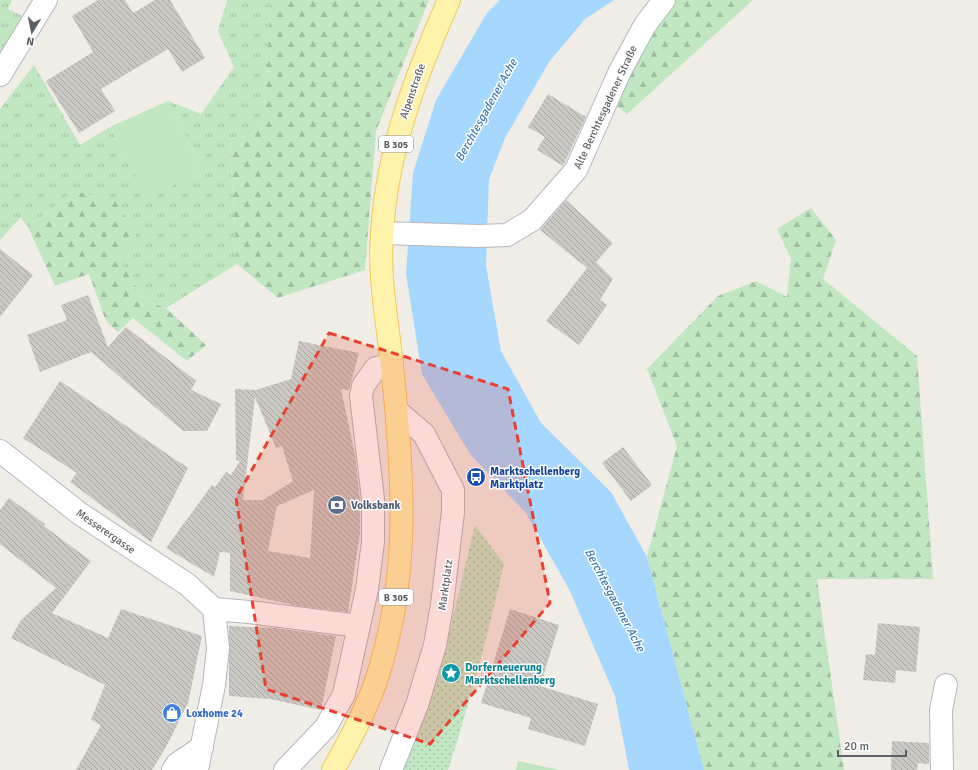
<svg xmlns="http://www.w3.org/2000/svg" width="978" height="770" font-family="Signika,sans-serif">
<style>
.grass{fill:url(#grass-tufts)}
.forest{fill:url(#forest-firs)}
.park{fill:url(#park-dots)}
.pitch{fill:#c1e6c2}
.water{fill:#a5d7ff}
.building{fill:url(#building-back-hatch);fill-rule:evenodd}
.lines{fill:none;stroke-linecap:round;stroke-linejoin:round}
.minor-casing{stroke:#b5b7bc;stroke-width:24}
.major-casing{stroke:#f1c85c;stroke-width:24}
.minor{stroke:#fff;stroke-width:22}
.major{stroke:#fff2aa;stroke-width:22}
.marked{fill:#e94031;fill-opacity:0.2;stroke:#e94031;stroke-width:3;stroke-dasharray:8 5;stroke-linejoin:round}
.labels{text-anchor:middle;stroke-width:3;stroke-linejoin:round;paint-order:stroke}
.shield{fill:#fff;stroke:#8e9093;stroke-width:1}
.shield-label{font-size:10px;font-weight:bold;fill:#5d6065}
.street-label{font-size:11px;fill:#5d6065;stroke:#fff}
.transit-label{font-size:11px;font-weight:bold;fill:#164399;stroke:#fff;text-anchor:start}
.service-label{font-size:11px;font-weight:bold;fill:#4e5e75;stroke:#fff;text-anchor:start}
.culture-label{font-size:11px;font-weight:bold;fill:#0d838f;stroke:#fff;text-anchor:start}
.shop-label{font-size:11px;font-weight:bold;fill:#366cbe;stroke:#fff;text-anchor:start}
.water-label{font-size:12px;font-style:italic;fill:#4178b1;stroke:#fff}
</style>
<defs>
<pattern id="grass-tufts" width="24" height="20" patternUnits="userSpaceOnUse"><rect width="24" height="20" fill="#c1e6c2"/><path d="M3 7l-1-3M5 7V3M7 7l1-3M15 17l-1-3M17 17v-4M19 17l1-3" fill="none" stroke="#a0bea1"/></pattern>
<pattern id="forest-firs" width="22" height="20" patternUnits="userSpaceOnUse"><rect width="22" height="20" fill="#c1e6c2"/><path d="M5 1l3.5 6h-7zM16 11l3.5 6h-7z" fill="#a0bea1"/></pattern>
<pattern id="park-dots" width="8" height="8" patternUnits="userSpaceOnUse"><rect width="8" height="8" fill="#c1e6c2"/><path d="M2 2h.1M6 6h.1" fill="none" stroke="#a0bea1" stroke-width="1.8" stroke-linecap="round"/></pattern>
<pattern id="building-back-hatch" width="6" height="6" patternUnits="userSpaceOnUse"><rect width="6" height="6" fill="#cac8c2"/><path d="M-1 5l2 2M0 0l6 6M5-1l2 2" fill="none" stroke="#a7a6a1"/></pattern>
</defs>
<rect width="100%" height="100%" fill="#efede5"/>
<path class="grass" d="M0 0H12L8 9 24 17 0 58Z
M227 0H271L263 128 230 144 237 264 166 308 145 301 74 191 28 227 21 217 0 240V109L34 65 80 145 110 127 147 198 203 170 168 101 201 114 234 67 218 31Z"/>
<path class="forest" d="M271 0H429L376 131 365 270 278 298 237 264 230 144 263 128Z
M673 0H753L627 114 614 104 626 76Z
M74 191 117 201 136 237 119 260 145 301 166 308 206 345 187 361 133 318 118 332 106 321 89 274 55 286 28 227Z
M811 208 836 240 823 279 917 356 933 579H817L844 770H704L647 557 677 446 647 369 718 296 756 281 787 297 791 259 777 229Z"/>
<path class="park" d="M475 525 504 564C488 634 470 702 448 770H401L439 675Z"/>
<path class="pitch" d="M168 101 203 170 147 199 110 127Z
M518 761 560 770H516Z"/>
<path class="water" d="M500 0H614L585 19 549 62 505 138 489 179 486 266 501 351 541 423 611 492 647 557 704 770H629L615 696 570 591 526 513 470 454 422 374 406 274 413 173 436 100 487 13Z"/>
<path class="building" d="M98 0H125L133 13 155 0H170L205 58 182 72 168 49 101 89 115 111 79 133 46 81 93 52 72 16Z
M548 94 586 117 563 166 537 150 545 137 528 127Z
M566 200 613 243 596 262 613 279 600 300 607 305 579 345 546 321 587 268 540 230Z
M0 249 33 275 0 317Z
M88 295 108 347 126 327 196 381 191 390 221 404 207 431H183L91 352 40 372 27 335 67 320 61 305Z
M299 341 359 353 349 390 341 389 355 454 360 500V533L348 612 298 606 230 591V553L220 552 214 577 166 548 212 485 215 487 226 472 231 475 240 461 236 460 235 389 256 390 291 379ZM255 397 276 448 282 446 293 481 263 500H243ZM314 490 310 558 268 551 277 506Z
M60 381 188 468 151 542 70 482 77 473 23 438Z
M623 447 652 485 631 501 602 463Z
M9 498 45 524 44 526 91 561 52 613 108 638 121 609 202 636 188 703 166 747 152 770H76L101 725 91 720 105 685 11 638 21 620 56 588 0 544V510Z
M510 609 559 625 540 686 598 704 585 746 528 729 531 718 481 703Z
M878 623 920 627 916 672 896 670 895 683 863 680 866 654 875 655Z
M229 626 275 628 336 636 321 710 270 699 229 696Z
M892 741 929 743V764L918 763 917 770H891Z"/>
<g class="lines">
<defs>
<path id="minor" d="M0 75 46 0
M382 233 479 236 507 235 532 220 576 170 620 71 645 25 664 0
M0 451 79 513 188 585 214 609
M214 609 249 612 359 626
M173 770 177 764 202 747
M197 770 214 685 218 648 214 609
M285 770 326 727 344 694 367 589 373 542V499L361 396 363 386 376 368 392 365
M391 770 417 705 435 645 442 605 453 512V490L424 434 397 411
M942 770 941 710 946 685"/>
<path id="major" d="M333 770C349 742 364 714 375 684 410 581 404 482 393 376 389 328 378 281 382 233 387 150 416 75 449 0"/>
</defs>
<use href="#minor" class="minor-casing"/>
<use href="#major" class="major-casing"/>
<use href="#minor" class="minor"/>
<use href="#major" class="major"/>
</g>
<path class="marked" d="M329 333 508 389 550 603 430 744 266 689 236 498Z"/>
<defs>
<symbol id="bus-disc" viewBox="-11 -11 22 22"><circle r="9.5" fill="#1a4fb4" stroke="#fff"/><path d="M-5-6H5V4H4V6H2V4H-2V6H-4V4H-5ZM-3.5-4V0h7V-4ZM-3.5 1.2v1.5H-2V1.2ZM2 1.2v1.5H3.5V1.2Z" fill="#fff"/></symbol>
<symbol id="bank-disc" viewBox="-11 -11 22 22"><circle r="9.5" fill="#5c6f8a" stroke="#fff"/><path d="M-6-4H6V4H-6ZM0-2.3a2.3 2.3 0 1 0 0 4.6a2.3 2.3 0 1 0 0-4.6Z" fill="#fff"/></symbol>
<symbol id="sight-disc" viewBox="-11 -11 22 22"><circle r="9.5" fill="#0f9aa8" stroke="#fff"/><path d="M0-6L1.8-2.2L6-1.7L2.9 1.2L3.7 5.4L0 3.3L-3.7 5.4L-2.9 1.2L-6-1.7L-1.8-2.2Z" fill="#fff"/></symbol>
<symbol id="shop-disc" viewBox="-11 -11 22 22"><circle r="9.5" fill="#3f7fe0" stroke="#fff"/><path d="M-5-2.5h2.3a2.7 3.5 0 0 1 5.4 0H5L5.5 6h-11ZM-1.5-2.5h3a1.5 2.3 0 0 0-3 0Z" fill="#fff"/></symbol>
</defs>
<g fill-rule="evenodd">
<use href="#bus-disc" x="465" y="466" width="22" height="22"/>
<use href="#bank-disc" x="326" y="494" width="22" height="22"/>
<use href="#sight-disc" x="440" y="662" width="22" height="22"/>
<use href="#shop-disc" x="161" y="702" width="22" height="22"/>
</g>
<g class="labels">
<g class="shield">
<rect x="379" y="136" width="34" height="16" rx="3"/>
<rect x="379" y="589" width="34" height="16" rx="3"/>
</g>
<g class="shield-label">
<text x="396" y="148">B 305</text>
<text x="396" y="601">B 305</text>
</g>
<g class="street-label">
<text transform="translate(412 91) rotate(-71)" y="4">Alpenstraße</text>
<text transform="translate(605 107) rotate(-65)" y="4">Alte Berchtesgadener Straße</text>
<text transform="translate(106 531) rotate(35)" y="4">Messerergasse</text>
<text transform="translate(445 585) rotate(-82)" y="4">Marktplatz</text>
</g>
<g class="transit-label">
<text x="490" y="475">Marktschellenberg<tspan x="490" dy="13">Marktplatz</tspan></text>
</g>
<g class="service-label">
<text x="351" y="509">Volksbank</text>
</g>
<g class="culture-label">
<text x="465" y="671">Dorferneuerung<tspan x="465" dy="13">Marktschellenberg</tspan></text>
</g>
<g class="shop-label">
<text x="186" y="717">Loxhome 24</text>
</g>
<g class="water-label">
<text transform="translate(486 110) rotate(-61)" y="4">Berchtesgadener Ache</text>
<text transform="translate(615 600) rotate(62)" y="4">Berchtesgadener Ache</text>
</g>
</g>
<g transform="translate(32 32) rotate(190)" stroke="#ffffff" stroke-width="3" paint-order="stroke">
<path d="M0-3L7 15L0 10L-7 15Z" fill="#5d6065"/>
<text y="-6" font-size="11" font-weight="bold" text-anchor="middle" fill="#5d6065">N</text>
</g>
<path d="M838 750v6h68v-6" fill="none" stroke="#5d6065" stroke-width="2"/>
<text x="844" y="750" font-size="12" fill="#5d6065" stroke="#ffffff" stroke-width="3" paint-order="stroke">20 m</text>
</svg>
